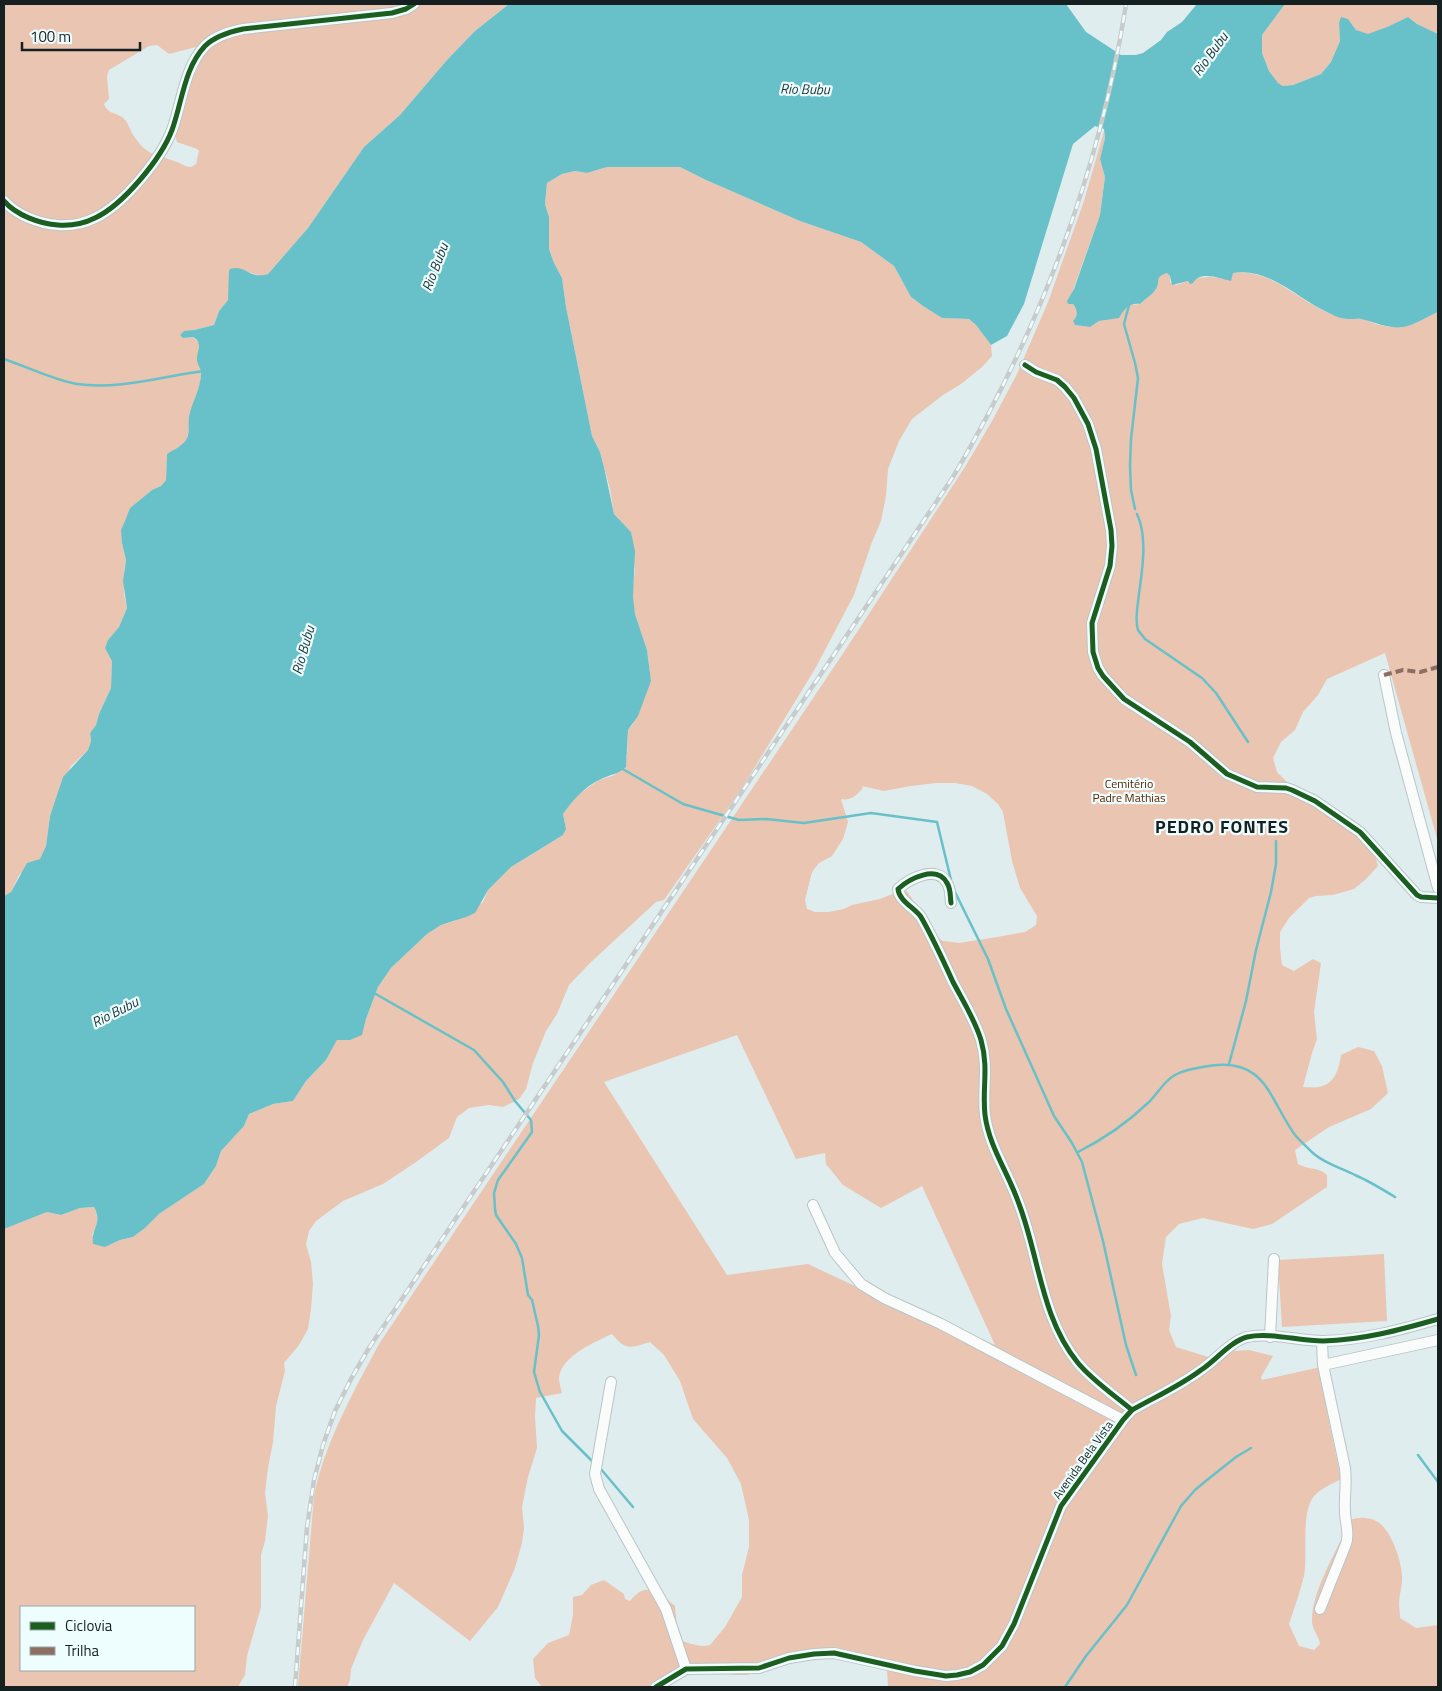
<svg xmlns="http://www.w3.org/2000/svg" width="1442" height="1691" font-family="'Titillium Web',sans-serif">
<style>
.green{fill:#eac5b2;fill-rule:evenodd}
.water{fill:#68c1c8}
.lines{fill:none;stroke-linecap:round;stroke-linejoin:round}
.stream{stroke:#68c1c8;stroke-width:2.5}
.minor-casing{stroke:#bac5c6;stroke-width:12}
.minor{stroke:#fafcfc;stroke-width:10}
.rail-casing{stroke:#c7cbcb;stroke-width:4.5}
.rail{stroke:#eefdfe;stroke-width:2.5;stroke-dasharray:8;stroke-linecap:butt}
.quiet{stroke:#8d6e63;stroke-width:4;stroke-dasharray:8 4;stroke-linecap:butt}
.cycleway-casing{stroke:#eefdfe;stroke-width:8}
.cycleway{stroke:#1b5e20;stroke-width:5}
.labels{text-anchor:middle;stroke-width:4.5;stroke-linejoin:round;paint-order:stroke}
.park-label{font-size:12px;fill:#5f2400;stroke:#eefdfe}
.street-label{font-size:12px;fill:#172021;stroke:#eefdfe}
.water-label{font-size:14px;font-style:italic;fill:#1c3538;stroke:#eefdfe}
.district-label{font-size:18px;font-weight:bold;letter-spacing:1px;fill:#172021;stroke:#eefdfe}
</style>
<rect width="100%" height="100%" fill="#dfedee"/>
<path class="green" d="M4 4H509L475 31 447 60 400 115 364 147 308 228 268 274 260 276 246 271 229 290 228 300 219 311 214 325 194 330 183 338 193 337 199 343 198 354 201 371 200 383 192 408 187 439 179 448 167 454 166 480 161 486 152 490 130 508 122 543 126 560 124 570V594L127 608 119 627 108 640 112 661 111 688 99 714 96 725 90 733 91 741 88 750 71 766 60 789 50 816 46 846 40 859 19 875 11 892 4 896ZM157 45 169 54 196 47 201 48C205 61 194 73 189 85 187 91 187 98 185 104 182 118 172 128 177 142L197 149 199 151 196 164 191 167C186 167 182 164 177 162 154 153 147 157 132 133 129 128 128 121 122 117 114 112 108 114 104 104L109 99 107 76 109 70 149 46Z
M1285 4H1438V34L1417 24 1408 17 1387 27 1368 35 1356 30 1348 19 1339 23 1340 41 1331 62 1321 74 1293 85 1283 86 1278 83 1269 71 1262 53V35Z
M1104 131 1105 138 1100 159 1105 177 1100 215 1072 293 1073 304 1077 311 1075 325 1090 327 1099 321 1105 320 1131 305 1140 304 1156 290 1158 279 1160 275 1167 273 1170 276V282L1176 285C1199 278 1204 274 1229 280L1233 273C1271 268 1298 301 1331 314 1341 319 1350 318 1361 319 1366 319 1371 322 1376 324 1383 326 1395 328 1403 327 1412 326 1428 316 1438 312V842L1385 653 1327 679 1318 695 1303 712 1295 730 1281 742 1273 758 1277 772 1293 788 1362 839 1375 855 1378 866 1366 879 1354 889 1333 895 1316 896 1309 898 1289 918 1280 932V948L1282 965 1294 971 1313 959 1321 963 1314 1012 1317 1039 1312 1053 1303 1087C1308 1087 1315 1088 1319 1087 1335 1084 1339 1069 1341 1055L1358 1047 1374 1051 1382 1066 1388 1093 1371 1109 1329 1127 1295 1150 1298 1164C1308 1170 1319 1167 1327 1175V1187L1272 1224 1253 1229 1203 1218 1179 1224 1166 1237 1162 1264 1171 1316 1169 1330 1176 1347 1215 1359 1234 1351 1249 1350 1273 1356 1261 1377 1262 1380 1321 1367 1328 1417 1341 1479C1332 1484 1317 1490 1312 1499 1301 1518 1308 1553 1304 1576 1300 1592 1294 1609 1289 1624L1299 1646 1314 1650 1320 1644C1319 1636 1313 1631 1312 1622 1311 1591 1338 1550 1350 1520 1358 1517 1368 1517 1376 1521 1390 1527 1402 1561 1402 1576 1403 1585 1399 1594 1399 1603 1399 1608 1400 1613 1400 1618L1416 1628 1438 1625V1687H888L887 1668 826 1655 774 1666 747 1675H735L708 1672 697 1673 679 1677 662 1687H542L535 1678 533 1659 548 1643 569 1635 573 1615V1597L582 1595 591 1585 604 1580 624 1594 625 1599 630 1601C646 1580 659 1592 675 1606L678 1639C688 1643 700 1648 710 1645L725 1627 742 1597V1575L749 1547V1520L741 1484 727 1458 693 1419 680 1381 664 1355 650 1342C630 1348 626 1351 612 1334 595 1342 561 1356 559 1378 559 1383 561 1389 562 1393L536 1398 535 1417 537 1448 528 1477 522 1507 524 1528 522 1543 515 1568 498 1607 470 1641 394 1583 363 1640 351 1669 350 1680 347 1687H298L314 1496C325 1442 353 1393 379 1344L840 658 965 467 992 421 1017 374 1048 302 1084 201ZM936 783H955L972 786 987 794 998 804 1003 812 1012 861 1020 888 1037 916 1036 925 1025 932 991 938 959 943 943 941 929 932 917 907 907 891 895 893 880 899 852 905 844 909 829 912H815L807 909 805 900 812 872 819 863 832 856 843 839 848 822 841 799C851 801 857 795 863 788L862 786 884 791 911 786ZM737 1035 796 1159 825 1153 826 1164 843 1185 881 1208 922 1186 995 1345 857 1287 808 1264 727 1275 604 1082Z
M607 167H680L706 180 800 221 861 242 894 266 911 297 923 306 942 318 969 319 976 325 991 345 992 356 982 367 961 384 943 395 912 419 899 441 888 469 886 496 881 521 872 542 854 595 815 669 742 788 664 900 656 902 590 963 569 985 557 1014 546 1031 533 1063 526 1089 519 1099 503 1107 489 1105 469 1108 457 1117 449 1138 416 1162 383 1184 343 1201 316 1221 309 1231 306 1244 311 1262 313 1283 311 1309 308 1329 299 1345 284 1363 285 1371 276 1406 273 1442 268 1468 265 1493 268 1516 265 1541 261 1555V1607L247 1656 245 1675 238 1687H4V1229L47 1212 61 1215 80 1208 94 1207C99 1218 98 1224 92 1235L105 1247 120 1240 133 1237 145 1228 159 1214 204 1184 216 1166 221 1151 244 1126 249 1114 273 1104 293 1101 306 1081 326 1060 337 1040H341L362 1034 366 1019 378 987 391 968 427 934 441 925 455 921 483 902 488 890 511 867 563 835 566 829 563 814 573 799 586 789 599 780 615 775 627 758 628 730 633 724 651 681 647 650 635 614 632 597 635 569 631 532 614 514 610 489 600 452 592 436 566 307 562 278 554 263 549 249V217L545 204 547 183 562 174 575 171 587 173ZM21 1607H194V1670H21Z
M1384 1254 1387 1321 1282 1327 1278 1260Z"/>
<path class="water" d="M509 4H1066L1086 32 1121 55H1136L1143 53 1161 40 1167 32 1182 22 1197 4H1285L1262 35V53L1269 71 1278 83 1283 86 1293 85 1321 74 1331 62 1340 41 1339 23 1341 17 1348 19 1356 30 1368 34 1387 27 1408 17 1417 24 1438 34V312C1428 316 1413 326 1403 327 1390 329 1377 323 1365 320 1360 318 1355 319 1350 319 1344 319 1336 317 1331 314 1299 301 1271 267 1233 273L1231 281C1220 279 1201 270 1193 283L1190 284 1188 281 1172 285 1170 276 1167 273C1154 277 1161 280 1156 289 1153 294 1145 299 1140 304 1130 302 1123 310 1119 318L1099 321 1090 327 1075 325 1073 321C1078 316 1078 310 1073 304H1068L1067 301 1074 289 1100 215 1105 177 1100 159 1105 138 1104 129 1095 126 1073 144 1024 304 1007 336 991 345 976 325 969 319 942 318 923 306 911 297 894 266 861 242 800 221 706 180 680 167H607L587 173 575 171 562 174 547 183 545 204 549 217V249L554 263 562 278 566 307 592 436 600 452 604 467 614 514 631 532 635 551 633 597 635 614 647 650 651 681 638 716 628 730 626 767C617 775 611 774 601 779 585 786 573 800 563 814L566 829 563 835 511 867 488 890 475 913 466 917 441 925 427 934 391 968 378 987 366 1019 362 1035 350 1040H337L326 1060 306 1081 293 1101 273 1104 249 1114 244 1126 221 1151 216 1166 204 1184 159 1214 145 1228 133 1237 120 1240 105 1247 93 1244C91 1227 103 1224 94 1207L80 1208 61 1215 47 1212 4 1229V896L11 892 27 863 40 859 46 846 50 816 63 777 88 750 91 741 90 733 96 725 99 714 111 688 112 661 105 648 108 640 119 627 127 608 123 581 126 560 122 543 121 530 125 521 130 508 152 490 161 486 166 480 167 454C173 450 181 447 186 440 190 434 188 425 189 417 192 401 201 389 201 372 201 369 198 365 197 361 196 352 204 343 193 337L183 338 180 335 184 331 194 330 214 325 219 311 228 300 229 271 230 269C245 264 250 280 268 274L308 228 364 147 400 115 447 60 475 31Z"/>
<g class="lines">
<path class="stream" d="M1129 305 1124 324 1135 363 1138 378 1131 439 1130 466 1131 490 1135 509
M4 359C25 366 56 381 77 384 119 390 163 376 204 371
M1137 514C1149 540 1141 575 1138 602 1137 611 1135 621 1138 630 1140 633 1143 636 1145 639L1202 678 1216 693 1248 742
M621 768 683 804 739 820 766 819 804 823 871 813 937 822 951 880
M954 890 988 959 1006 1009 1054 1116 1072 1143 1082 1162 1103 1241 1126 1345 1136 1375
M374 993 474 1050 503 1082 515 1101 531 1120 532 1132 498 1180 494 1193 495 1209 496 1215 516 1244 522 1258 528 1295 532 1300 538 1326 539 1335 534 1372 540 1392 562 1431 593 1462
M1229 1064 1246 1001 1256 950 1271 892 1276 864V841
M1078 1152C1104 1139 1128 1122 1149 1102 1158 1093 1164 1081 1175 1075 1186 1069 1197 1068 1209 1066 1266 1057 1269 1099 1295 1135 1301 1142 1308 1148 1314 1154 1326 1164 1341 1168 1355 1175 1369 1181 1382 1189 1395 1197
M1418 1455 1438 1482
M600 1468 633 1507
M1065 1687 1086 1656 1127 1605 1181 1506 1195 1490 1207 1480 1236 1457 1251 1448"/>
<defs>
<path id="minor" d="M4 201C16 215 40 224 58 225 72 226 83 224 95 218 123 205 161 159 172 130 182 103 184 68 205 46 215 36 229 32 243 29L392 13 406 9 414 4
M1025 365 1036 372 1057 380 1065 387 1074 398 1088 424 1096 449 1111 530 1112 546 1110 566 1092 623 1093 652 1098 668 1103 676 1124 699 1190 742 1227 774 1257 787 1286 788 1292 790 1315 801 1360 832 1417 895 1421 897 1438 898
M1384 675 1396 733 1438 888
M951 903C950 896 951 889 947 883 937 864 909 879 898 889 899 901 915 908 921 917 933 938 943 960 953 982 963 1001 975 1020 981 1040 989 1068 982 1089 985 1115 989 1147 1009 1174 1019 1204 1039 1256 1041 1318 1078 1363 1093 1381 1114 1395 1132 1410
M813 1205 835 1253 861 1284 884 1298 941 1324 1123 1420
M1270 1337 1274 1259
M1323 1365 1438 1340
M611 1382 595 1474 599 1489 666 1609 686 1669
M1320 1609 1346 1544C1350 1533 1345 1523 1345 1512 1344 1497 1347 1483 1345 1468L1323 1365 1322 1341
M656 1687 686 1669 759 1668 789 1658 814 1654 834 1653 915 1671 946 1676 957 1675 970 1672 983 1665 1002 1646 1014 1624 1061 1506 1123 1420 1132 1410C1155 1397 1180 1386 1201 1370 1215 1361 1231 1341 1247 1337 1270 1332 1299 1341 1323 1341 1363 1340 1400 1330 1438 1319"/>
</defs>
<use href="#minor" class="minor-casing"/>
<use href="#minor" class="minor"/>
<defs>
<path id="rail" d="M295 1687 307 1527 314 1480 323 1445 335 1411 351 1379 369 1348 953 477C1039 332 1100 171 1126 4"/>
</defs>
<use href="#rail" class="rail-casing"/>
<use href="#rail" class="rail"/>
<path class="quiet" d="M1384 675 1403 670 1420 672 1438 667"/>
<defs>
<path id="cycleway" d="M4 201C16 215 40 224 58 225 72 226 83 224 95 218 123 205 161 159 172 130 182 103 184 68 205 46 215 36 229 32 243 29L392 13 406 9 414 4
M1025 365 1036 372 1057 380 1065 387 1074 398 1088 424 1096 449 1111 530 1112 546 1110 566 1092 623 1093 652 1098 668 1103 676 1124 699 1190 742 1227 774 1257 787 1286 788 1292 790 1315 801 1360 832 1417 895 1421 897 1438 898
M951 903C950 896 951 889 947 883 937 864 909 879 898 889 899 901 915 908 921 917 933 938 943 960 953 982 963 1001 975 1020 981 1040 989 1068 982 1089 985 1115 989 1147 1009 1174 1019 1204 1039 1256 1041 1318 1078 1363 1093 1381 1114 1395 1132 1410
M656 1687 686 1669 759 1668 789 1658 814 1654 834 1653 915 1671 946 1676 957 1675 970 1672 983 1665 1002 1646 1014 1624 1061 1506 1123 1420 1132 1410C1155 1397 1180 1386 1201 1370 1215 1361 1231 1341 1247 1337 1270 1332 1299 1341 1323 1341 1363 1340 1400 1330 1438 1319"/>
</defs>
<use href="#cycleway" class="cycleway-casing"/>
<use href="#cycleway" class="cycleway"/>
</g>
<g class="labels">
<g class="park-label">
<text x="1129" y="788">Cemitério<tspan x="1129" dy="14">Padre Mathias</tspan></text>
</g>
<g class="street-label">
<text transform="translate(1083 1460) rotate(-54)" y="4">Avenida Bela Vista</text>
</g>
<g class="water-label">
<text transform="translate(1210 54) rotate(-54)" y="5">Rio Bubu</text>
<text transform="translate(805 89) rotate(1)" y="5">Rio Bubu</text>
<text transform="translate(435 267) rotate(-69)" y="5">Rio Bubu</text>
<text transform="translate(303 650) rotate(-74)" y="5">Rio Bubu</text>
<text transform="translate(115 1012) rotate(-27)" y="5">Rio Bubu</text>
</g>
<g class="district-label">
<text x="1222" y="833">PEDRO FONTES</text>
</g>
</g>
<rect width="1442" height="1691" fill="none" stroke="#172021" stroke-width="10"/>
<rect x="20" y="1606" width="175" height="65" fill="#eefdfe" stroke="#98a5a6"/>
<rect x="30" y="1622" width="25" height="8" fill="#1b5e20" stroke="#98a5a6"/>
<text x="65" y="1631" font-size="15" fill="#172021">Ciclovia</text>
<rect x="30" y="1647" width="25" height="8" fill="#8d6e63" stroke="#98a5a6"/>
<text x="65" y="1656" font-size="15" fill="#172021">Trilha</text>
<path d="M22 42v8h118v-8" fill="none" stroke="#172021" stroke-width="2.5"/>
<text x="30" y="42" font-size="15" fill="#172021" stroke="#eefdfe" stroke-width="4" paint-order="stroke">100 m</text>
</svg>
